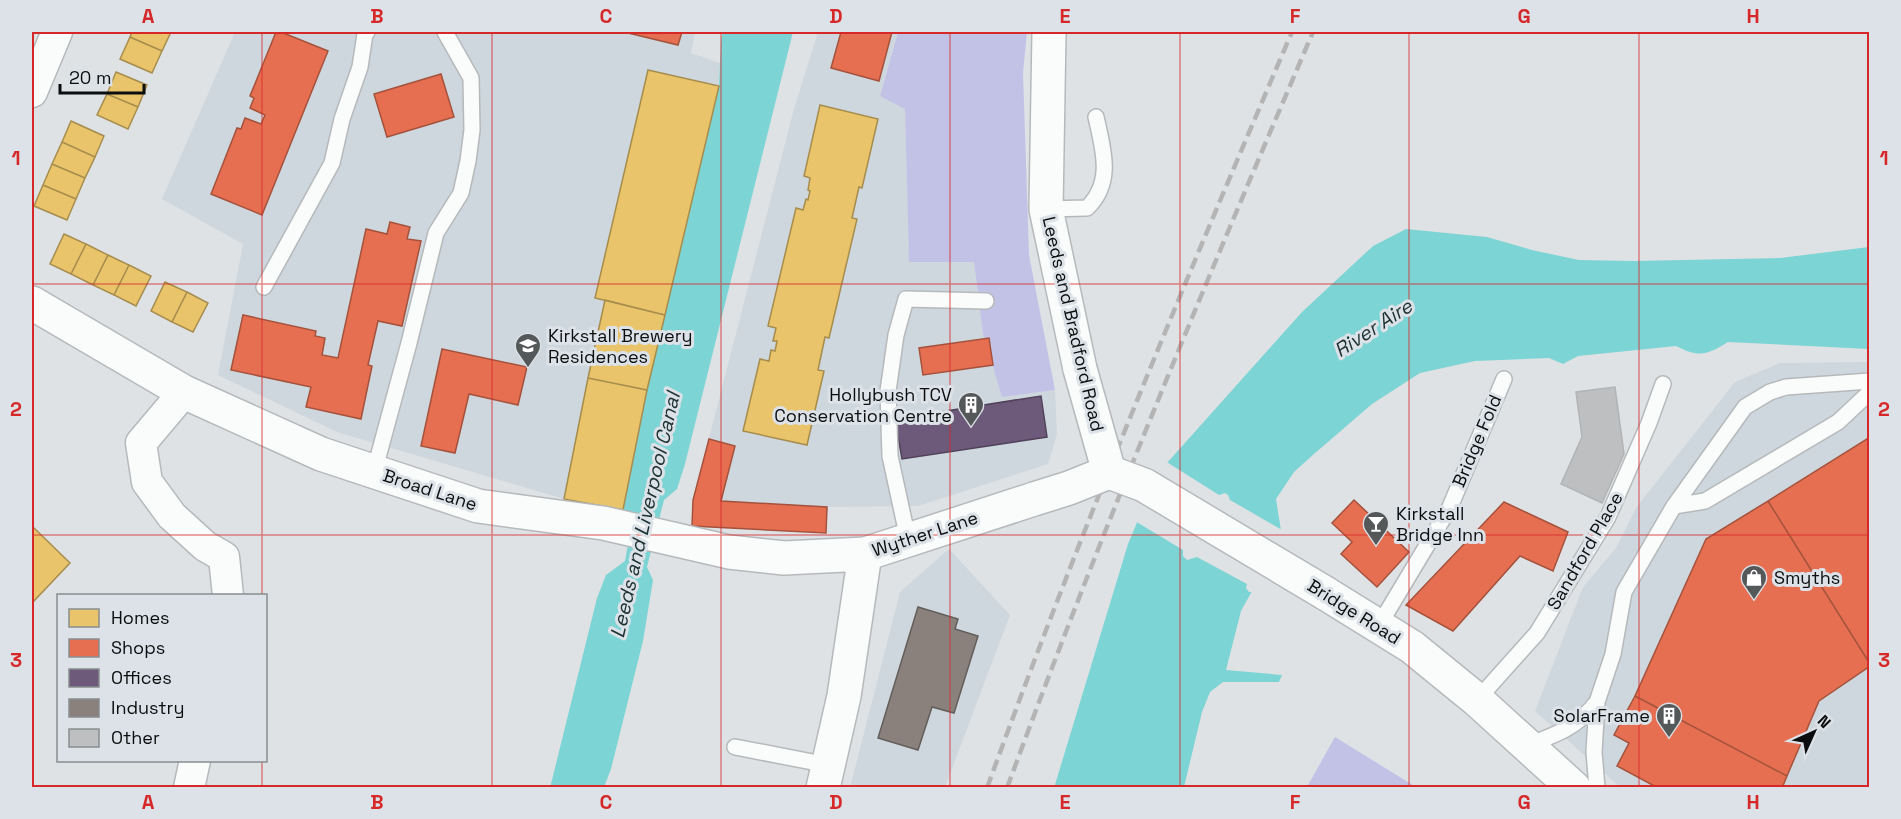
<svg xmlns="http://www.w3.org/2000/svg" width="1901" height="819" font-family="'Space Grotesk',sans-serif">
<style>
.built{fill:#ced7dd}
.green{fill:#c2c2e7}
.water{fill:#7dd4d5}
.pier{fill:#dfe2e4}
.homes{fill:#e9c46a;stroke:#a68d4e;stroke-width:1.5}
.shops{fill:#e76f51;stroke:#a5523d;stroke-width:1.5}
.offices{fill:#6d597a;stroke:#50425a;stroke-width:1.5}
.industry{fill:#8a817c;stroke:#645e5b;stroke-width:1.5}
.building{fill:#bdbfc1;stroke:#b1b3b5;stroke-width:1.5}
.lines{fill:none;stroke-linecap:round;stroke-linejoin:round}
.service-casing{stroke:#b6b9bb;stroke-width:18}
.minor-casing{stroke:#b6b9bb;stroke-width:33}
.tertiary-casing{stroke:#b6b9bb;stroke-width:36}
.secondary-casing{stroke:#b6b9bb;stroke-width:36}
.service{stroke:#fafbfb;stroke-width:15}
.minor{stroke:#fafbfb;stroke-width:30}
.tertiary{stroke:#fafbfb;stroke-width:33}
.secondary{stroke:#fafbfb;stroke-width:33}
.rail{stroke:#b4b4b4;stroke-width:4.5;stroke-dasharray:12 6;stroke-linecap:butt}
.tertiary-bridge-casing{stroke:#b6b9bb;stroke-width:36;stroke-linecap:butt}
.secondary-bridge-casing{stroke:#b6b9bb;stroke-width:36;stroke-linecap:butt}
.tertiary-bridge{stroke:#fafbfb;stroke-width:33}
.secondary-bridge{stroke:#fafbfb;stroke-width:33}
.grid{fill:none;stroke:#d62828;stroke-width:1.5;stroke-opacity:0.55}
.labels{text-anchor:middle;stroke-width:6;stroke-linejoin:round;paint-order:stroke}
.street-label{font-size:18px;fill:#0b0d0e;stroke:#dce2e7}
.poi-label{font-size:18px;fill:#0b0d0e;stroke:#dce2e7;text-anchor:start}
.water-label{font-size:20px;font-style:italic;fill:#1c3131;stroke:#dce2e7}
.neatline{fill:none;stroke:#d62828;stroke-width:2}
.grid-label{font-size:20px;text-anchor:middle;font-weight:bold;fill:#d62828}
</style>
<rect width="100%" height="100%" fill="#dfe2e4"/>
<path class="built" d="M235 32H695L691 53 720 63 719 86 647 390 623 510 564 499 337 432 218 375 243 244 162 199Z
M818 32H898L880 95 905 109 909 262 974 261 983 334 1002 397 1055 390 1057 434 1048 464 918 506 828 507 826 533 692 526 693 500 794 109Z
M1869 362V787H1620L1535 711 1583 587 1616 548 1636 508 1735 382 1780 363Z
M949 549 1010 615 945 787 850 788 900 592Z"/>
<path class="green" d="M898 32H1027L1023 73 1029 255 1055 390 1002 397 983 334 974 262H909L905 109 880 96Z
M1335 737 1416 787H1307Z"/>
<path class="water" d="M723 32H793L685 464 677 489 664 500 647 567 653 580 643 641 611 769 604 787 550 788 597 598 606 575 625 561 633 517 623 510 647 390 719 86 721 39Z
M1406 229 1487 237 1532 250 1579 260 1634 261 1780 258 1869 247V349L1728 342C1707 355 1699 358 1676 346L1578 356 1563 364 1549 358 1475 361 1420 373 1372 404 1314 454 1294 472 1276 499 1282 537 1241 611 1226 670 1282 675 1279 682H1223L1210 692 1202 712 1184 787 1054 788 1128 544 1158 473 1302 312 1373 246Z"/>
<path class="pier" d="M1165 461 1219 495 1225 493 1228 495 1230 500 1282 530 1284 529 1285 538 1255 592H1249L1246 588 1247 584 1197 557 1187 560 1183 556V550L1135 521 1155 472Z"/>
<path class="homes" d="M132 32H171L162 51 130 37Z
M130 37 162 51 152 73 120 59Z
M648 70 719 86 665 315 595 298Z
M116 72 147 85 138 107 107 94Z
M107 94 138 107 128 129 97 115Z
M820 105 878 119 862 188 859 187 852 218 857 219 829 338 825 337 818 370 824 371 807 445 743 431 760 359 769 361 771 350 775 351 777 341H773L776 328 768 326 796 208 803 210 806 199 808 200 810 191 808 190 810 178 804 176Z
M71 121 104 136 95 157 62 142Z
M62 142 95 157 85 178 52 164Z
M52 164 85 178 76 199 43 185Z
M43 185 76 199 67 220 34 206Z
M64 234 86 244 71 274 50 264Z
M86 244 108 255 93 285 71 274Z
M108 255 129 265 114 295 93 285Z
M129 265 151 276 136 306 114 295Z
M165 282 187 292 172 322 151 311Z
M187 292 208 303 193 332 172 322Z
M605 300 665 315 647 390 588 378Z
M588 378 647 390 623 510 564 499Z
M32 526 70 563 32 603Z"/>
<path class="shops" d="M276 32H281L328 51 262 215 211 194 237 128 241 129 245 118 261 124 265 115 250 108 254 98 250 96Z
M624 32H682L678 45Z
M841 32H892L879 81 831 68Z
M441 74 454 117 387 137 374 94Z
M390 222 410 227 407 239 421 241 402 326 378 321 368 365 372 366 361 419 306 407 311 387 231 370 243 315 316 331 315 336 325 338 322 355 338 358 366 229 387 234Z
M989 338 993 365 923 375 919 348Z
M442 349 527 367 518 405 469 394 455 453 421 446Z
M1870 437V664L1768 501Z
M709 439 735 446 721 501 827 507 826 533 692 526 693 500Z
M1354 500 1409 552 1377 587 1341 554 1352 542 1332 523Z
M1768 501 1870 664V666L1819 701 1787 776 1635 696 1706 539Z
M1504 502 1568 532 1553 571 1520 556 1453 631 1406 605Z
M1635 696 1787 776 1782 788H1658L1617 766 1629 743 1614 735Z"/>
<path class="offices" d="M1041 396 1047 437 902 459 895 419Z"/>
<path class="industry" d="M918 607 958 619 955 629 978 636 954 713 932 707 918 750 878 738Z"/>
<path class="building" d="M1615 387 1624 454 1602 503 1561 484 1582 437 1576 392Z"/>
<g class="lines">
<defs>
<path id="service" d="M1046 209 1087 208C1114 182 1103 149 1096 117
M264 287 332 163 342 119 360 67 365 34 367 32
M374 472 409 343 436 233 461 193 468 161 472 130 471 78 445 32
M1674 506 1705 501 1838 422 1870 392
M908 539 890 456 888 391 896 335 906 299 986 301
M1378 627 1450 507 1504 379
M1477 700 1537 633 1608 517 1649 423 1663 384
M1528 745C1558 734 1577 727 1597 702
M735 747 828 765
M1597 788 1594 752 1597 702 1613 654 1624 592 1674 506 1745 407 1770 392 1786 387 1870 381"/>
<path id="minor" d="M32 92 57 32
M184 392 141 443 147 482 172 516 205 546 224 557 228 596
M189 788 195 760"/>
<path id="tertiary" d="M32 303 184 392 321 454 478 506 603 523 729 552 784 558 865 554 1034 499
M823 788 844 696 865 554"/>
<path id="secondary" d="M1049 32 1046 209 1080 369
M1325 593 1412 647 1477 700 1574 788"/>
</defs>
<use href="#service" class="service-casing"/>
<use href="#minor" class="minor-casing"/>
<use href="#tertiary" class="tertiary-casing"/>
<use href="#secondary" class="secondary-casing"/>
<use href="#service" class="service"/>
<use href="#minor" class="minor"/>
<use href="#tertiary" class="tertiary"/>
<use href="#secondary" class="secondary"/>
<path class="rail" d="M987 788C1080 532 1185 281 1292 32
M1007 788C1101 532 1206 281 1313 32"/>
<defs>
<path id="tertiary-bridge" d="M1034 499 1069 488 1109 472"/>
<path id="secondary-bridge" d="M1080 369 1109 472 1144 485 1325 593"/>
</defs>
<use href="#tertiary-bridge" class="tertiary-bridge-casing"/>
<use href="#secondary-bridge" class="secondary-bridge-casing"/>
<use href="#tertiary-bridge" class="tertiary-bridge"/>
<use href="#secondary-bridge" class="secondary-bridge"/>
</g>
<path class="grid" d="M262 32V596M492 32V788M721 32V788M950 32V788M1180 32V788M1409 32V788M1639 32V788M32 284H1870M32 535H1870M262 760V788"/>
<defs>
<symbol id="university-pin" viewBox="-11 -11 22 30"><path d="M0 17L-7.5 6A9.5 9.5 0 1 1 7.5 6Z" fill="#555859" stroke="#dce2e7"/><path d="M0-5L7-2L0 1L-7-2ZM-4 1L0 2.5L4 1V4Q0 6-4 4Z" fill="#fff"/></symbol>
<symbol id="building-pin" viewBox="-11 -11 22 30"><path d="M0 17L-7.5 6A9.5 9.5 0 1 1 7.5 6Z" fill="#555859" stroke="#dce2e7"/><path d="M-4-6H4V6H1V3H-1V6H-4ZM-2.5-4.3h1.7v1.8h-1.7ZM.8-4.3h1.7v1.8H.8ZM-2.5-1h1.7V.8h-1.7ZM.8-1h1.7V.8H.8Z" fill="#fff"/></symbol>
<symbol id="bar-pin" viewBox="-11 -11 22 30"><path d="M0 17L-7.5 6A9.5 9.5 0 1 1 7.5 6Z" fill="#555859" stroke="#dce2e7"/><path d="M-6-5H6L.8 .8V4.5H3.5V6h-7V4.5H-.8V.8Z" fill="#fff"/></symbol>
<symbol id="shop-pin" viewBox="-11 -11 22 30"><path d="M0 17L-7.5 6A9.5 9.5 0 1 1 7.5 6Z" fill="#555859" stroke="#dce2e7"/><path d="M-5-2.5h2.3a2.7 3.5 0 0 1 5.4 0H5L5.5 6h-11ZM-1.5-2.5h3a1.5 2.3 0 0 0-3 0Z" fill="#fff"/></symbol>
</defs>
<g fill-rule="evenodd">
<use href="#university-pin" x="513" y="331" width="30" height="40"/>
<use href="#building-pin" x="956" y="390" width="30" height="40"/>
<use href="#bar-pin" x="1361" y="509" width="30" height="40"/>
<use href="#shop-pin" x="1739" y="563" width="30" height="40"/>
<use href="#building-pin" x="1654" y="701" width="30" height="40"/>
</g>
<g class="labels">
<g class="street-label">
<text transform="translate(1073 324) rotate(77)" y="6">Leeds and Bradford Road</text>
<text transform="translate(1477 441) rotate(-67)" y="6">Bridge Fold</text>
<text transform="translate(430 490) rotate(18)" y="6">Broad Lane</text>
<text transform="translate(925 534) rotate(-18)" y="6">Wyther Lane</text>
<text transform="translate(1585 551) rotate(-60)" y="6">Sandford Place</text>
<text transform="translate(1354 612) rotate(32)" y="6">Bridge Road</text>
</g>
<g class="poi-label">
<text x="548" y="342">Kirkstall Brewery<tspan x="548" dy="21">Residences</tspan></text>
<text x="952" y="401" text-anchor="end">Hollybush TCV<tspan x="952" dy="21">Conservation Centre</tspan></text>
<text x="1396" y="520">Kirkstall<tspan x="1396" dy="21">Bridge Inn</tspan></text>
<text x="1774" y="584">Smyths</text>
<text x="1650" y="722" text-anchor="end">SolarFrame</text>
</g>
<g class="water-label">
<text transform="translate(1373 328) rotate(-33)" y="7">River Aire</text>
<text transform="translate(645 515) rotate(-77)" y="7">Leeds and Liverpool Canal</text>
</g>
</g>
<rect width="1901" height="819" fill="none" stroke="#dce2e7" stroke-width="66"/>
<rect x="57" y="594" width="210" height="168" fill="#dce2e7" stroke="#888d90" stroke-width="1.5"/>
<rect x="69" y="609" width="30" height="18" fill="#e9c46a" stroke="#888d90" stroke-width="1.5"/>
<text x="111" y="624" font-size="18" fill="#0b0d0e">Homes</text>
<rect x="69" y="639" width="30" height="18" fill="#e76f51" stroke="#888d90" stroke-width="1.5"/>
<text x="111" y="654" font-size="18" fill="#0b0d0e">Shops</text>
<rect x="69" y="669" width="30" height="18" fill="#6d597a" stroke="#888d90" stroke-width="1.5"/>
<text x="111" y="684" font-size="18" fill="#0b0d0e">Offices</text>
<rect x="69" y="699" width="30" height="18" fill="#8a817c" stroke="#888d90" stroke-width="1.5"/>
<text x="111" y="714" font-size="18" fill="#0b0d0e">Industry</text>
<rect x="69" y="729" width="30" height="18" fill="#bdbfc1" stroke="#888d90" stroke-width="1.5"/>
<text x="111" y="744" font-size="18" fill="#0b0d0e">Other</text>
<g transform="translate(1814 732) rotate(45)" stroke="#dce2e7" stroke-width="4.5" paint-order="stroke">
<path d="M0-4.5L10 22L0 15L-10 22Z" fill="#0b0d0e"/>
<text y="-9" font-size="16" font-weight="bold" text-anchor="middle" fill="#0b0d0e">N</text>
</g>
<path d="M60 84v9h84v-9" fill="none" stroke="#0b0d0e" stroke-width="3"/>
<text x="69" y="84" font-size="18" fill="#0b0d0e" stroke="#dce2e7" stroke-width="4.5" paint-order="stroke">20 m</text>
<rect x="33" y="33" width="1835" height="753" class="neatline"/>
<g class="grid-label">
<text x="148" y="23">A</text>
<text x="377" y="23">B</text>
<text x="606" y="23">C</text>
<text x="836" y="23">D</text>
<text x="1065" y="23">E</text>
<text x="1295" y="23">F</text>
<text x="1524" y="23">G</text>
<text x="1753" y="23">H</text>
<text x="16" y="165">1</text>
<text x="1884" y="165">1</text>
<text x="16" y="416">2</text>
<text x="1884" y="416">2</text>
<text x="16" y="667">3</text>
<text x="1884" y="667">3</text>
<text x="148" y="809">A</text>
<text x="377" y="809">B</text>
<text x="606" y="809">C</text>
<text x="836" y="809">D</text>
<text x="1065" y="809">E</text>
<text x="1295" y="809">F</text>
<text x="1524" y="809">G</text>
<text x="1753" y="809">H</text>
</g>
</svg>
